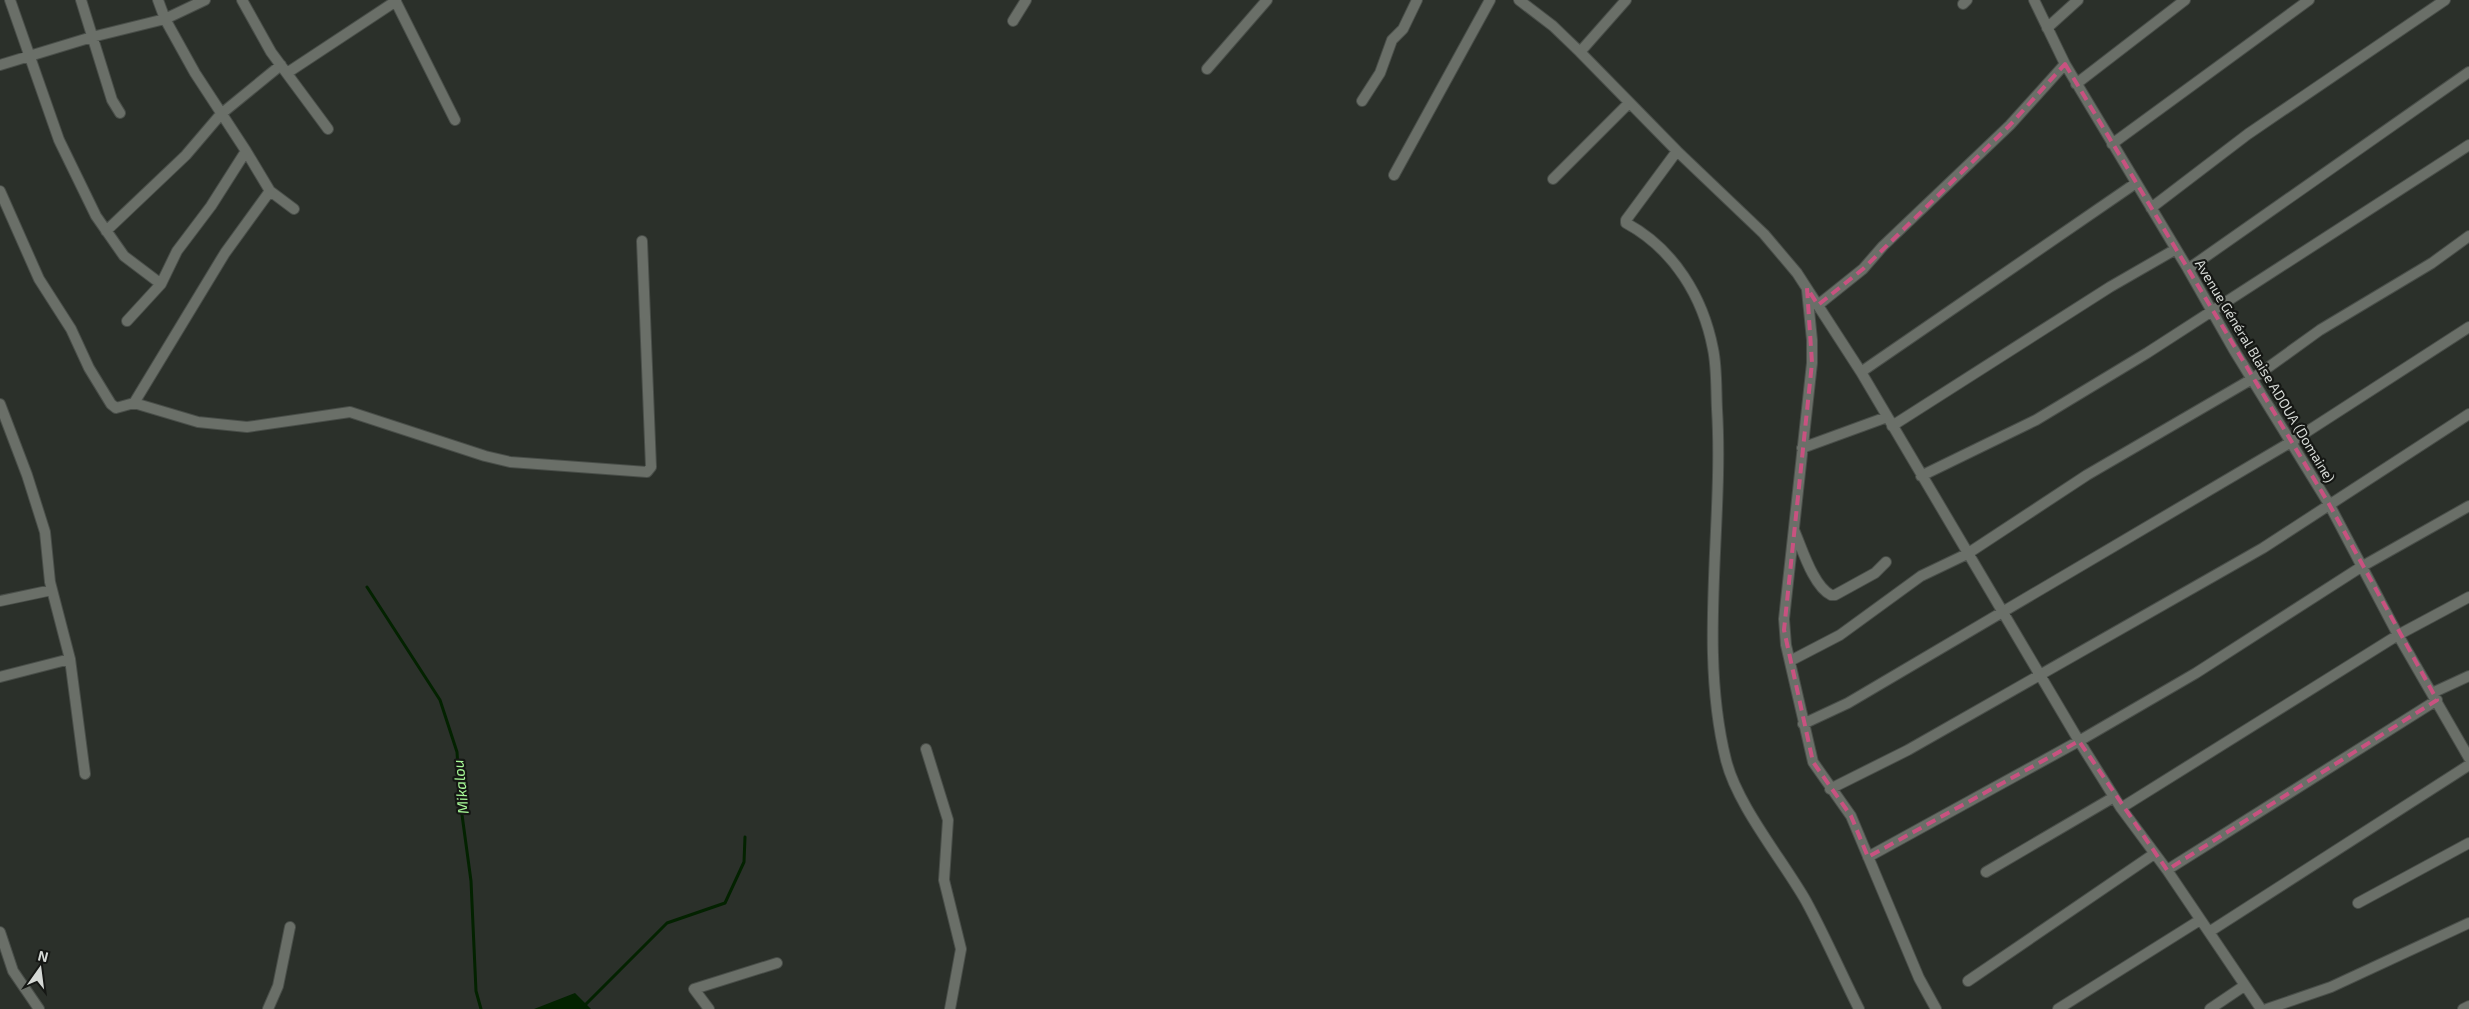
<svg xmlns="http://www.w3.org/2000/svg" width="2469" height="1009" font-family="'Exo 2',sans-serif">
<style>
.water{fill:#032200}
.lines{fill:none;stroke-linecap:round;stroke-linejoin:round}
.stream{stroke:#032200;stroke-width:3}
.street-casing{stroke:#494e49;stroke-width:12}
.street{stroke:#6a6f68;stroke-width:10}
.marked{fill:none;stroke:#c85280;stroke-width:4;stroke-dasharray:10 6;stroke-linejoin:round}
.labels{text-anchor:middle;stroke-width:4.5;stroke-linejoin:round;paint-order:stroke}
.street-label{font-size:14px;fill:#d5d9d5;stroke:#151714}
.water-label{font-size:15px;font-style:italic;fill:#a7f997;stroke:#151714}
</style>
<rect width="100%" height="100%" fill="#2b302a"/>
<path class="water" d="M575 993 591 1009H534Z"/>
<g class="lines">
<path class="stream" d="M367 587 440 700 457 752 460 800 471 881 476 991 481 1009
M581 1009 667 923 725 903 744 862 745 837"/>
<defs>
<path id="street" d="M10 0 59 140 96 216 124 256 161 284
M81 0 112 100 120 113
M158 0 165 19 195 73 246 151 270 191 294 209
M242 0 271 52 328 129
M395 0 455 120
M1519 0 1553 26 1580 52 1677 151 1764 234 1797 273 1861 372 2079 741 2121 808 2167 870 2261 1009
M2034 0 2065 64 2188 269 2234 350 2329 504 2398 635 2469 758
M1963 4 1967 0
M1013 21 1026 0
M2047 28 2078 0
M1580 52 1626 0
M0 65 92 37 165 19 205 0
M1207 69 1267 0
M287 73 396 1
M2076 84 2185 0
M1362 101 1380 73 1392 40 1403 29 1417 0
M2112 144 2309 0
M1677 151 1626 220V223C1674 249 1703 297 1713 349 1717 368 1716 390 1717 409 1724 523 1698 649 1726 760 1737 805 1782 859 1806 901 1825 936 1841 973 1859 1009
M1394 175 1490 0
M1553 179 1629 103
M0 191 39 279 71 329 89 368 111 404 116 408 134 403 198 422 247 427 350 412 485 456 510 462 647 472 651 467 642 241
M2151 208 2248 134 2445 0
M106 231 186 155 221 114 281 65
M2188 269 2469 72
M1807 290 1812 340V363L1784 619 1786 645 1813 762 1851 816 1919 978 1936 1009
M1818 305 1863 269 1883 246 2010 125 2065 64
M127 321 161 284 177 251 211 206 246 151
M1861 372 2136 183
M134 403 225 253 270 191
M0 404 27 475 45 532 50 582 70 659 85 774
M1892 426 2110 287 2176 249
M1802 448 1887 417
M1921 476 2036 420 2147 353 2469 145
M1794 530C1802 548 1813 586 1831 595H1835L1875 573 1886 562
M0 601 52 590
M1790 661 1840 635 1921 576 1967 554 2087 475 2252 379 2320 330 2432 263 2469 236
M0 677 70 659
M2432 693 2469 676
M1803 724 1848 703 2291 442 2469 327
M926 749 948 820 944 880 961 949 950 1009
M1830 789 1908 750 2263 548 2469 414
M2121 808 2398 635 2469 597
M1868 857 2079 741 2196 673 2361 567 2469 506
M2167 870 2437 700
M1986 872 2114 797
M2358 903 2469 843
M0 932 13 971 39 1009
M2209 932 2469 765
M1968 981 2154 854
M268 1009 278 986 290 927
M709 1009 694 989 777 963
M2058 1009 2200 920
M2210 1009 2244 986
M2267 1009 2331 987 2469 923
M2463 1009 2469 1006"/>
</defs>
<use href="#street" class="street-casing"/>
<use href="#street" class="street"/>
</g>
<path class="marked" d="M2065 64 2329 504 2437 700 2167 870 2079 741 1868 857 1851 816 1813 762 1784 630 1812 363 1807 288 1818 305 1863 269 2010 125Z"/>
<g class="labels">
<g class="street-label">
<text transform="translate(2265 371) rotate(59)" y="5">Avenue Général Blaise ADOUA (Domaine)</text>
</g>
<g class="water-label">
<text transform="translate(461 787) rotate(-96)" y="5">Mikalou</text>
</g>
</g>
<g transform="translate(40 969) rotate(14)" stroke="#151714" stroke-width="4" paint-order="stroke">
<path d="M0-4L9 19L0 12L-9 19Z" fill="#d5d9d5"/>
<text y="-8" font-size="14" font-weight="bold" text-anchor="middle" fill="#d5d9d5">N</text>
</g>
</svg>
